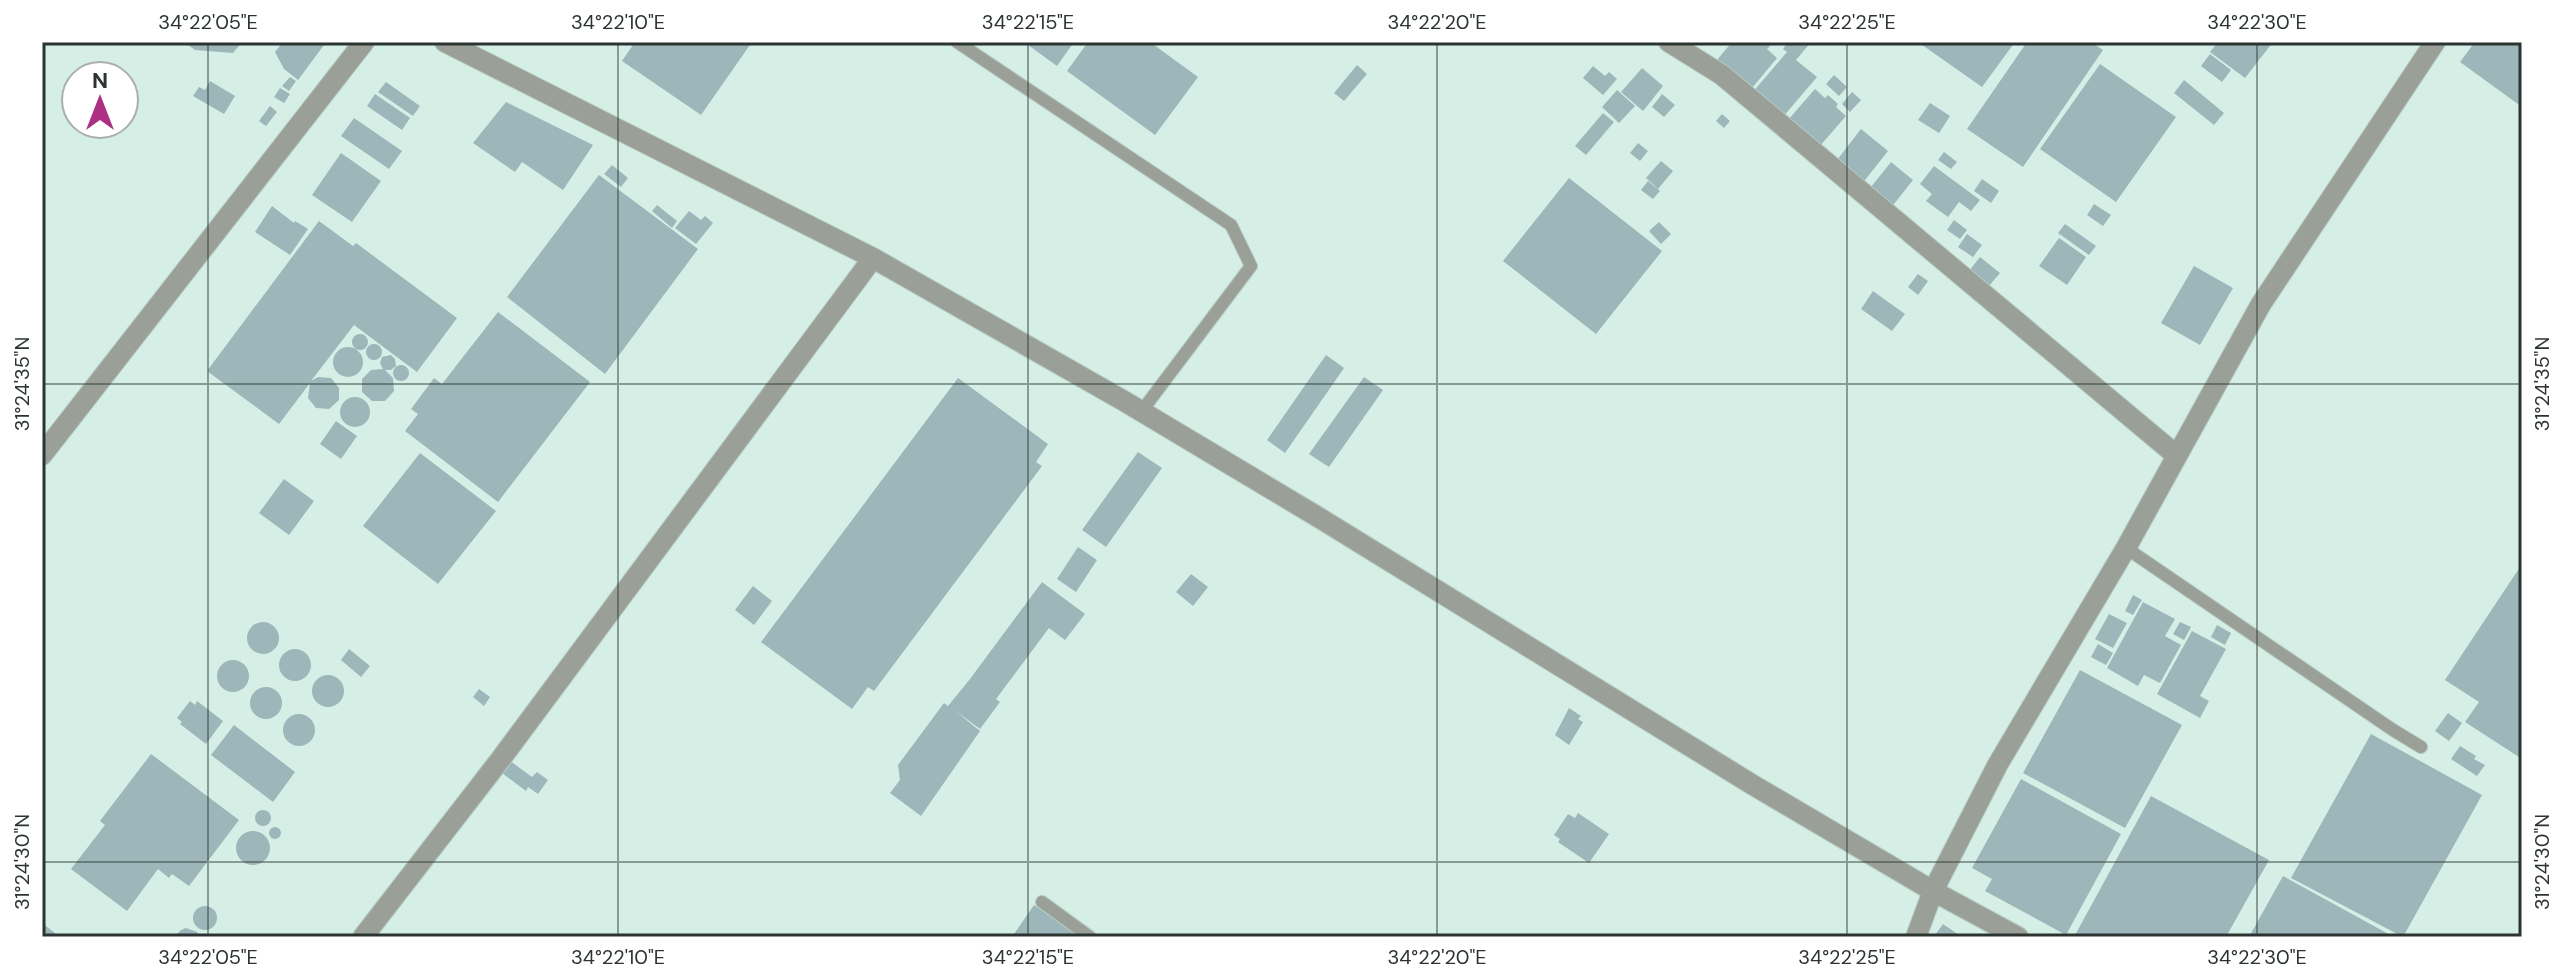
<svg xmlns="http://www.w3.org/2000/svg" width="2564" height="979" font-family="'DM Sans',sans-serif">
<style>
.building{fill:#9cb6b9}
.lines{fill:none;stroke-linecap:round;stroke-linejoin:round}
.lane-casing{stroke:#b4cac2;stroke-width:14}
.street-casing{stroke:#b4cac2;stroke-width:22}
.lane{stroke:#9aa098;stroke-width:12}
.street{stroke:#9aa098;stroke-width:20}
.ticks{fill:none;stroke:#2b3431;stroke-width:2;stroke-opacity:0.45}
.neatline{fill:none;stroke:#2b3431;stroke-width:3}
.ticks-label{font-size:20px;text-anchor:middle;fill:#2b3431}
</style>
<rect width="100%" height="100%" fill="#d6efe6"/>
<path class="building" d="M184 42H242L233 53 195 50Z
M283 42H320L324 45 298 80 284 69 275 52Z
M635 42H752L701 115 622 61Z
M1024 42H1074L1057 66Z
M1088 42H1150L1198 77 1155 135 1067 71Z
M1732 42H1765L1770 46 1767 49 1777 58 1752 88 1717 60Z
M1788 42H1811L1796 60 1817 77 1782 118 1752 93 1787 52 1783 49Z
M1918 42H2015L1982 87Z
M2027 42H2091L2103 50 2023 167 1967 129Z
M2218 42H2273L2245 78 2210 52Z
M2475 42H2522V107L2460 62Z
M2210 54 2231 70 2222 82 2201 66Z
M2100 64 2176 117 2116 202 2040 149Z
M1357 65 1367 74 1344 101 1334 93Z
M1593 66 1605 76 1609 72 1617 79 1603 95 1583 78Z
M1642 68 1663 86 1643 111 1621 92Z
M1834 75 1847 87 1839 96 1826 84Z
M290 77 296 81 289 91 282 86Z
M2184 80 2224 113 2214 125 2174 93Z
M210 81 235 96 224 114 193 96 199 87 205 90Z
M386 82 420 106 413 116 378 92Z
M280 88 290 94 284 103 274 97Z
M1815 89 1825 98 1828 95 1838 104 1836 107 1846 116 1819 147 1788 120Z
M1617 90 1635 106 1619 123 1602 107Z
M1852 92 1861 100 1850 112 1842 104Z
M375 94 410 118 402 130 367 106Z
M1662 94 1675 105 1664 117 1652 107Z
M506 102 593 145 563 190 522 162 515 172 473 143Z
M1930 103 1950 116 1939 133 1918 120Z
M270 106 277 112 266 126 259 121Z
M1603 113 1614 122 1586 155 1575 146Z
M1722 114 1730 121 1724 128 1716 121Z
M354 118 402 151 389 169 341 136Z
M1861 129 1888 151 1861 185 1834 164Z
M1638 143 1648 151 1640 161 1630 153Z
M1944 152 1957 162 1951 169 1938 160Z
M341 153 381 181 352 222 312 195Z
M1661 161 1673 171 1658 189 1646 178Z
M1891 162 1913 180 1890 209 1867 192Z
M612 165 628 178 621 187 604 174Z
M1934 166 1980 200 1971 211 1959 202 1948 217 1926 201 1932 194 1920 184Z
M599 175 698 249 605 374 507 297Z
M1569 178 1662 251 1596 334 1503 261Z
M1982 179 1999 191 1991 203 1974 191Z
M1648 181 1660 191 1653 199 1641 190Z
M2094 204 2111 215 2103 226 2087 215Z
M657 205 677 221 672 228 652 211Z
M272 206 294 223 295 221 308 229 290 255 255 232Z
M689 211 701 220 705 216 713 223 696 244 675 228Z
M1954 220 1967 230 1960 239 1947 230Z
M319 221 353 246 356 243 457 318 417 372 354 325 311 381 318 377 331 378 339 388V400L329 409 316 408 308 398 310 383 279 424 207 371Z
M1659 222 1671 234 1661 244 1649 231Z
M2065 224 2096 246 2089 255 2058 233Z
M1967 234 1982 245 1973 257 1958 247Z
M2059 238 2086 257 2067 285 2039 266Z
M1980 257 2000 273 1988 287 1969 271Z
M2194 266 2233 288 2200 345 2161 323Z
M1918 274 1928 281 1918 295 1908 287Z
M1873 291 1905 314 1892 331 1861 309Z
M498 312 590 382 498 502 405 431 418 414 411 409 434 378 442 384Z
M352 342a8 8 0 1 1 16 0a8 8 0 1 1-16 0Z
M366 352a8 8 0 1 1 16 0a8 8 0 1 1-16 0Z
M333 362a15 15 0 1 1 30 0a15 15 0 1 1-30 0Z
M391 355 395 359 396 366 391 370H385L393 378 394 391 385 401H372L362 392V379L371 370 383 369 380 363 382 357Z
M1326 355 1344 368 1285 453 1267 440Z
M393 373a8 8 0 1 1 16 0a8 8 0 1 1-16 0Z
M1364 377 1383 390 1329 467 1309 454Z
M958 378 1048 444 1036 462 1042 466 874 691 868 687 852 709 761 642Z
M340 412a15 15 0 1 1 30 0a15 15 0 1 1-30 0Z
M336 421 357 436 341 459 320 444Z
M1138 452 1162 468 1106 547 1082 530Z
M420 453 496 511 438 584 363 526Z
M284 479 314 501 289 535 259 513Z
M1078 547 1097 560 1076 592 1057 579Z
M2522 564V759L2465 722 2479 702 2445 680Z
M1191 574 1208 587 1193 606 1176 592Z
M1042 582 1085 614 1065 640 1049 628 996 699 1000 702 980 729 953 709 980 731 921 816 890 793 900 780 898 765 944 703 948 706 970 679Z
M753 586 772 601 754 625 735 610Z
M2133 595 2142 600 2133 615 2125 611Z
M2143 602 2175 619 2165 636 2181 645 2160 683 2144 675 2138 686 2107 668Z
M2109 614 2127 623 2113 648 2095 639Z
M2180 622 2191 627 2184 640 2173 634Z
M247 638a16 16 0 1 1 32 0a16 16 0 1 1-32 0Z
M2217 625 2231 633 2225 645 2211 637Z
M2192 631 2226 649 2200 696 2209 701 2200 718 2157 694Z
M2098 644 2113 653 2106 665 2091 657Z
M349 649 370 666 361 677 341 660Z
M279 665a16 16 0 1 1 32 0a16 16 0 1 1-32 0Z
M217 676a16 16 0 1 1 32 0a16 16 0 1 1-32 0Z
M2080 670 2182 725 2125 828 2023 773Z
M312 691a16 16 0 1 1 32 0a16 16 0 1 1-32 0Z
M250 703a16 16 0 1 1 32 0a16 16 0 1 1-32 0Z
M479 689 490 697 484 706 473 697Z
M190 701 195 705 197 701 223 721 206 744 180 724 182 722 177 718Z
M1569 708 1581 716 1578 719 1583 722 1569 745 1555 735Z
M2448 713 2462 723 2449 741 2435 731Z
M283 730a16 16 0 1 1 32 0a16 16 0 1 1-32 0Z
M234 725 295 772 273 802 211 755Z
M2371 734 2482 795 2403 937 2291 878Z
M2460 746 2476 756 2474 759 2485 765 2477 776 2451 759Z
M151 754 239 820 189 886 172 874 169 878 158 869 127 911 71 869 105 825 100 821Z
M506 758 532 777 537 772 548 780 538 794 528 787 526 791 498 770Z
M2021 779 2121 834 2066 935 1985 891 1992 879 1972 868Z
M2151 796 2269 860 2226 937H2074Z
M255 818a8 8 0 1 1 16 0a8 8 0 1 1-16 0Z
M1578 813 1609 834 1589 863 1558 842 1560 839 1554 835 1568 814 1575 818Z
M269 833a6 6 0 1 1 12 0a6 6 0 1 1-12 0Z
M236 848a17 17 0 1 1 34 0a17 17 0 1 1-34 0Z
M2283 876 2394 937H2249Z
M1034 905 1080 937H1012Z
M193 918a12 12 0 1 1 24 0a12 12 0 1 1-24 0Z
M42 923 60 937H42Z
M1943 924 1962 937 1935 935Z
M186 928 197 932 200 937H174L181 930Z"/>
<g class="lines">
<defs>
<path id="lane" d="M957 42 1231 225 1251 266 1141 412
M2126 548 2393 730 2421 747
M1042 902 1090 937"/>
<path id="street" d="M445 42 873 258 1124 401 1318 517 1753 785 1933 891 2018 937
M1669 42 1722 75 2176 455
M42 455 364 42
M363 937 500 760 873 258
M1916 937 1933 891 1998 764 2126 548 2261 304 2435 42"/>
</defs>
<use href="#lane" class="lane-casing"/>
<use href="#street" class="street-casing"/>
<use href="#lane" class="lane"/>
<use href="#street" class="street"/>
</g>
<path class="ticks" d="M208 42V937M618 42V937M1028 42V937M1437 42V937M1847 42V937M2257 42V937M42 384H2522M42 862H2522"/>
<rect width="2564" height="979" fill="none" stroke="#ffffff" stroke-width="88"/>
<g transform="translate(100 100)"><circle r="38" fill="#ffffff" stroke="#aaaead" stroke-width="2"/>
<path d="M0-6L14 30L0 20L-14 30Z" fill="#ac3183"/>
<text y="-12" font-size="22" font-weight="bold" text-anchor="middle" fill="#2b3431">N</text>
</g>
<rect x="44" y="44" width="2476" height="891" class="neatline"/>
<g class="ticks-label">
<text x="208" y="29">34°22'05"E</text>
<text x="618" y="29">34°22'10"E</text>
<text x="1028" y="29">34°22'15"E</text>
<text x="1437" y="29">34°22'20"E</text>
<text x="1847" y="29">34°22'25"E</text>
<text x="2257" y="29">34°22'30"E</text>
<text transform="translate(22 384) rotate(-90)" y="7">31°24'35"N</text>
<text transform="translate(2542 384) rotate(-90)" y="7">31°24'35"N</text>
<text transform="translate(22 862) rotate(-90)" y="7">31°24'30"N</text>
<text transform="translate(2542 862) rotate(-90)" y="7">31°24'30"N</text>
<text x="208" y="964">34°22'05"E</text>
<text x="618" y="964">34°22'10"E</text>
<text x="1028" y="964">34°22'15"E</text>
<text x="1437" y="964">34°22'20"E</text>
<text x="1847" y="964">34°22'25"E</text>
<text x="2257" y="964">34°22'30"E</text>
</g>
</svg>
